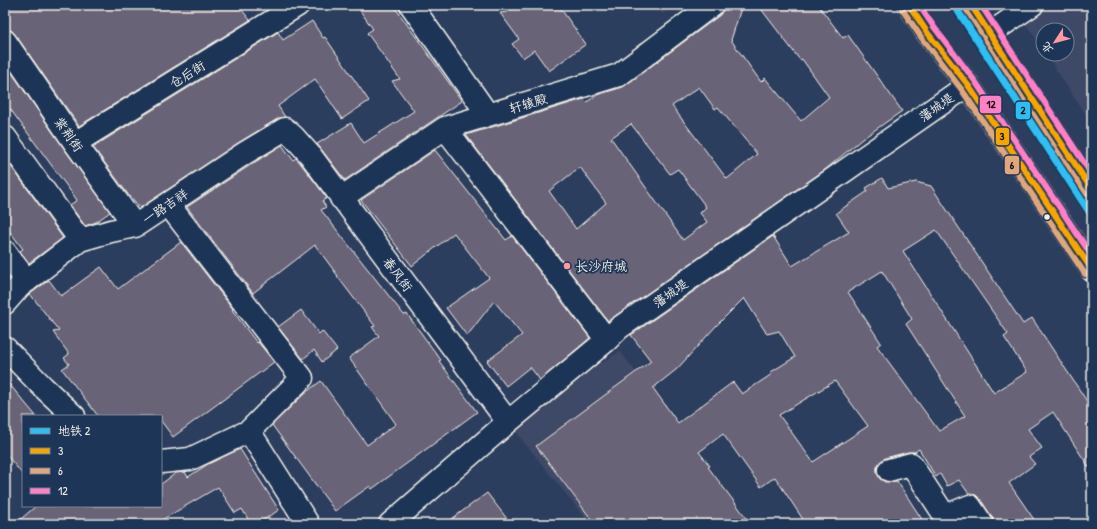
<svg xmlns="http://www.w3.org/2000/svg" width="1097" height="529" font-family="'Patrick Hand','LXGW WenKai TC',sans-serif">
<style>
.built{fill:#3e4966}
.building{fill:#696378;stroke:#f4f1e8;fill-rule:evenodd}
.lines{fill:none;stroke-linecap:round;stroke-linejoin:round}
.minor-casing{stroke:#f4f1e8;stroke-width:25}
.major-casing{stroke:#f4f1e8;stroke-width:25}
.minor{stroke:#1d3557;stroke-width:22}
.major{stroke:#6c706d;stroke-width:22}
.bus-1-casing{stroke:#1d3557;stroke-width:9}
.bus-2-casing{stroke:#1d3557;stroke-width:9}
.bus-3-casing{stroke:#1d3557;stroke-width:9}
.bus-1{stroke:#f7a600;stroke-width:6}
.bus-2{stroke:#dfa77e;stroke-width:6}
.bus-3{stroke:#ff80c5;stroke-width:6}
.metro-1-casing{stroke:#1d3557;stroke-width:10}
.metro-1{stroke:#2dbff3;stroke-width:7}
.bus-dot{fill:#f4f1e8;stroke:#1d3557;stroke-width:1.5}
.poi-dot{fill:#ff9aa2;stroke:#1d3557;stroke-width:1.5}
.labels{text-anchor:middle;stroke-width:3.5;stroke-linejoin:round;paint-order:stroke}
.street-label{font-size:13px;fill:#f4f1e8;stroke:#1d3557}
.poi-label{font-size:13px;fill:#f4f1e8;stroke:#1d3557;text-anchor:start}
.line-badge{stroke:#1d3557;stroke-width:1.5}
.pale-badge-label{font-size:11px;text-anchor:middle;font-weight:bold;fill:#111}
</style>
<rect width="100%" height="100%" fill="#2c3e5e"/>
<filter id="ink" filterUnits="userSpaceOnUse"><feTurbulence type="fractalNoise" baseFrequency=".025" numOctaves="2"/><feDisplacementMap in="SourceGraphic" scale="8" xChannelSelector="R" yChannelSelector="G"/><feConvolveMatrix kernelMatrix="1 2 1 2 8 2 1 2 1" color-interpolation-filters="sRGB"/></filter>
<g filter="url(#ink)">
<path class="built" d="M656 5H675L662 14Z
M1032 5H1092V122L1075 99 1046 54H1067V30H1043V49L1019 14Z
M620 351 751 524H590L508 422Z"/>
<path class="building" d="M5 5H238L250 20 79 126 15 34 11 30 5 29Z
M356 5H393L462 101 345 180 317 144 351 123 364 143 414 111 392 81 400 79 367 33 373 29Z
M503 5H558L586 44 549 71 534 50 523 58 512 44 519 39 500 13 508 12Z
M724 5H742L731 40 761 82 765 78 801 121 829 97 802 59 800 60 758 5H818L843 38 848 35 902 111 862 139 826 169 608 321 466 135 584 99 587 102 597 95 623 87 720 15 723 10ZM699 87 715 109 718 107 757 154 727 179 672 106ZM631 124 670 174 678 169 706 207 700 213 707 222 683 240 611 138ZM580 167 606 203 576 229 549 191Z
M312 21 323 38 325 37 369 101 342 119 315 79 278 106 285 117 279 118 238 143 140 208 131 197H130L93 147 278 32 283 40Z
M5 63 65 150 110 212 96 222 85 226 70 205 77 200 5 102Z
M282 145 293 160 296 158 301 164 327 198 322 201 326 207 321 210 404 315 407 314 441 360 439 361 477 412 372 489 370 486 335 511 272 425 305 393 321 381 367 445 396 424 349 358 379 336 372 327 375 326 337 276H338L315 245 253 293 187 207 252 164Z
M435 150 506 240 512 236 590 338 540 380 530 367 506 386 487 361 522 335 494 301 467 336 446 308 489 278 454 233 412 266 361 200Z
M5 158 63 238 29 263 20 251 23 249 5 225Z
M882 178 888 188 916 182 931 186 1023 324 1032 318 1092 409V472L1053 412 1028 429 1042 448 1029 457 1035 464 1009 483 1037 524H994L992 517 980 499 976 495 969 494 959 480 947 486 940 474 936 477 919 449 915 452H908L885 458 880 462 877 467V473L880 479 885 482 897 481 925 524H806L775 477 761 487 723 434 699 452 710 466 708 467 751 524H595L536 446 651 361 631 335 773 236 792 266 849 232 836 213 868 191 866 188ZM936 230 1008 334 1004 337 1027 372 994 393 903 251ZM882 271 912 319 906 324 965 416 939 431 877 346 881 343 848 292ZM744 298 767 334 779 331 795 357 771 372 772 374 742 394 733 382 678 423 653 388 677 369 716 326ZM835 381 868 426 813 462 779 415Z
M181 242 233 309 232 310 257 343 258 342 274 362 173 437 161 421V416H98L62 369 69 364 64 358 69 354 53 332 59 331 30 294 49 280 61 296 101 267 118 289Z
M301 310 319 334 322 331 337 350 322 362 314 350 303 359 278 327Z
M5 379 36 416H23V475L5 453Z
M240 449 279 510 257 524H251L242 509 235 513 218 487 155 524H15L36 506H161V484L176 473 185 472 188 477 208 464Z
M487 493 511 524H445Z"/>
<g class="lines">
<defs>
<path id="minor" d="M411 5 488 115
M989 34 1032 5
M5 41 75 143 135 226
M445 128 607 340
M5 137 80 240
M75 143 298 5
M341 198 445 128 619 75 712 5
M168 204 302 378 249 431
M5 252 27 281
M5 303 20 286 80 240 111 231 135 226 245 153 285 129 294 137 311 156 508 422
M5 348 43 387 74 416
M161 462 190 459 249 431 308 524
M889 470 911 464 945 516 970 506 982 524
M390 524 508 422 607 340 619 328 968 85"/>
<path id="major" d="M909 5 927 32 968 85 1092 270
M971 5 1092 190"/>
</defs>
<use href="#minor" class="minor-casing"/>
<use href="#major" class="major-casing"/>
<use href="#minor" class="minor"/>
<use href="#major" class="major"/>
<defs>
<path id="bus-1" d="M909 5 927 32 968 85 1092 270
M971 5 1092 190"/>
<path id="bus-2" d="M902 9 921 37 962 90 1085 274
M964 9 1085 194"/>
<path id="bus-3" d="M919 5 934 27 975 81 1092 256
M981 5 1092 175"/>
</defs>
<use href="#bus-1" class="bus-1-casing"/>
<use href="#bus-2" class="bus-2-casing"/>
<use href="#bus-3" class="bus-3-casing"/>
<use href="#bus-1" class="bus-1"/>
<use href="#bus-2" class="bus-2"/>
<use href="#bus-3" class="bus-3"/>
<defs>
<path id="metro-1" d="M954 5 1092 216"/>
</defs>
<use href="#metro-1" class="metro-1-casing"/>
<use href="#metro-1" class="metro-1"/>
</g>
</g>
<circle class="bus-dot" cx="1047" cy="217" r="3.5"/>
<circle class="poi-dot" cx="567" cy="266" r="4"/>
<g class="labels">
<g class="street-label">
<text transform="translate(187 74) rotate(-32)" y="5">仓后街</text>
<text transform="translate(528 103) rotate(-17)" y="5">轩辕殿</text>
<text transform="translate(936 107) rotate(-35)" y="5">藩城堤</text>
<text transform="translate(69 134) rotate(55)" y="5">紫荆街</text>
<text transform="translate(165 206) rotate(-34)" y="5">一路吉祥</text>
<text transform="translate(398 274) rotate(53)" y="5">春风街</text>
<text transform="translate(670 293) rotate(-35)" y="5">藩城堤</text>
</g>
<g class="poi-label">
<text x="575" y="271">长沙府城</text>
</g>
</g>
<g class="line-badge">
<rect x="979" y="95" width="23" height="19" rx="4" fill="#ff80c5"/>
<rect x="1015" y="101" width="16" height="19" rx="4" fill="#2dbff3"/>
<rect x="995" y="127" width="15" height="19" rx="4" fill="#f7a600"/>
<rect x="1004" y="155" width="16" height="20" rx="4" fill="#dfa77e"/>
</g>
<g class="pale-badge-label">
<text x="991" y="108">12</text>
<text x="1023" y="114">2</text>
<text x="1002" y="140">3</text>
<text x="1012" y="169">6</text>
</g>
<rect width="1097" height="529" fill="none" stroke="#1d3557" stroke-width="20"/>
<rect x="10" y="10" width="1077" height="509" fill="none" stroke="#f4f1e8" stroke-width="1.5" filter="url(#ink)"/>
<rect x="22" y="415" width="140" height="92" fill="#1d3557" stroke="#738091"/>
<rect x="30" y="428" width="20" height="6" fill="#2dbff3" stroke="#738091"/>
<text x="58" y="435" font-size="12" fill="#f4f1e8">地铁 2</text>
<rect x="30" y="448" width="20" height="6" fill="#f7a600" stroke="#738091"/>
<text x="58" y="455" font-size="12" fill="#f4f1e8">3</text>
<rect x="30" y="468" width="20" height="6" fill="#dfa77e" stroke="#738091"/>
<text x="58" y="475" font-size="12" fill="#f4f1e8">6</text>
<rect x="30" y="488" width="20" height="6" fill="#ff80c5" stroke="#738091"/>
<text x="58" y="495" font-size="12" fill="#f4f1e8">12</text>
<g transform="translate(1055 42) rotate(234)"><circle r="19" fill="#1d3557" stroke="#738091"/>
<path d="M0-3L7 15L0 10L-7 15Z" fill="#ff9aa2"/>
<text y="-6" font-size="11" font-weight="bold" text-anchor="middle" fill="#f4f1e8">北</text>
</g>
</svg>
